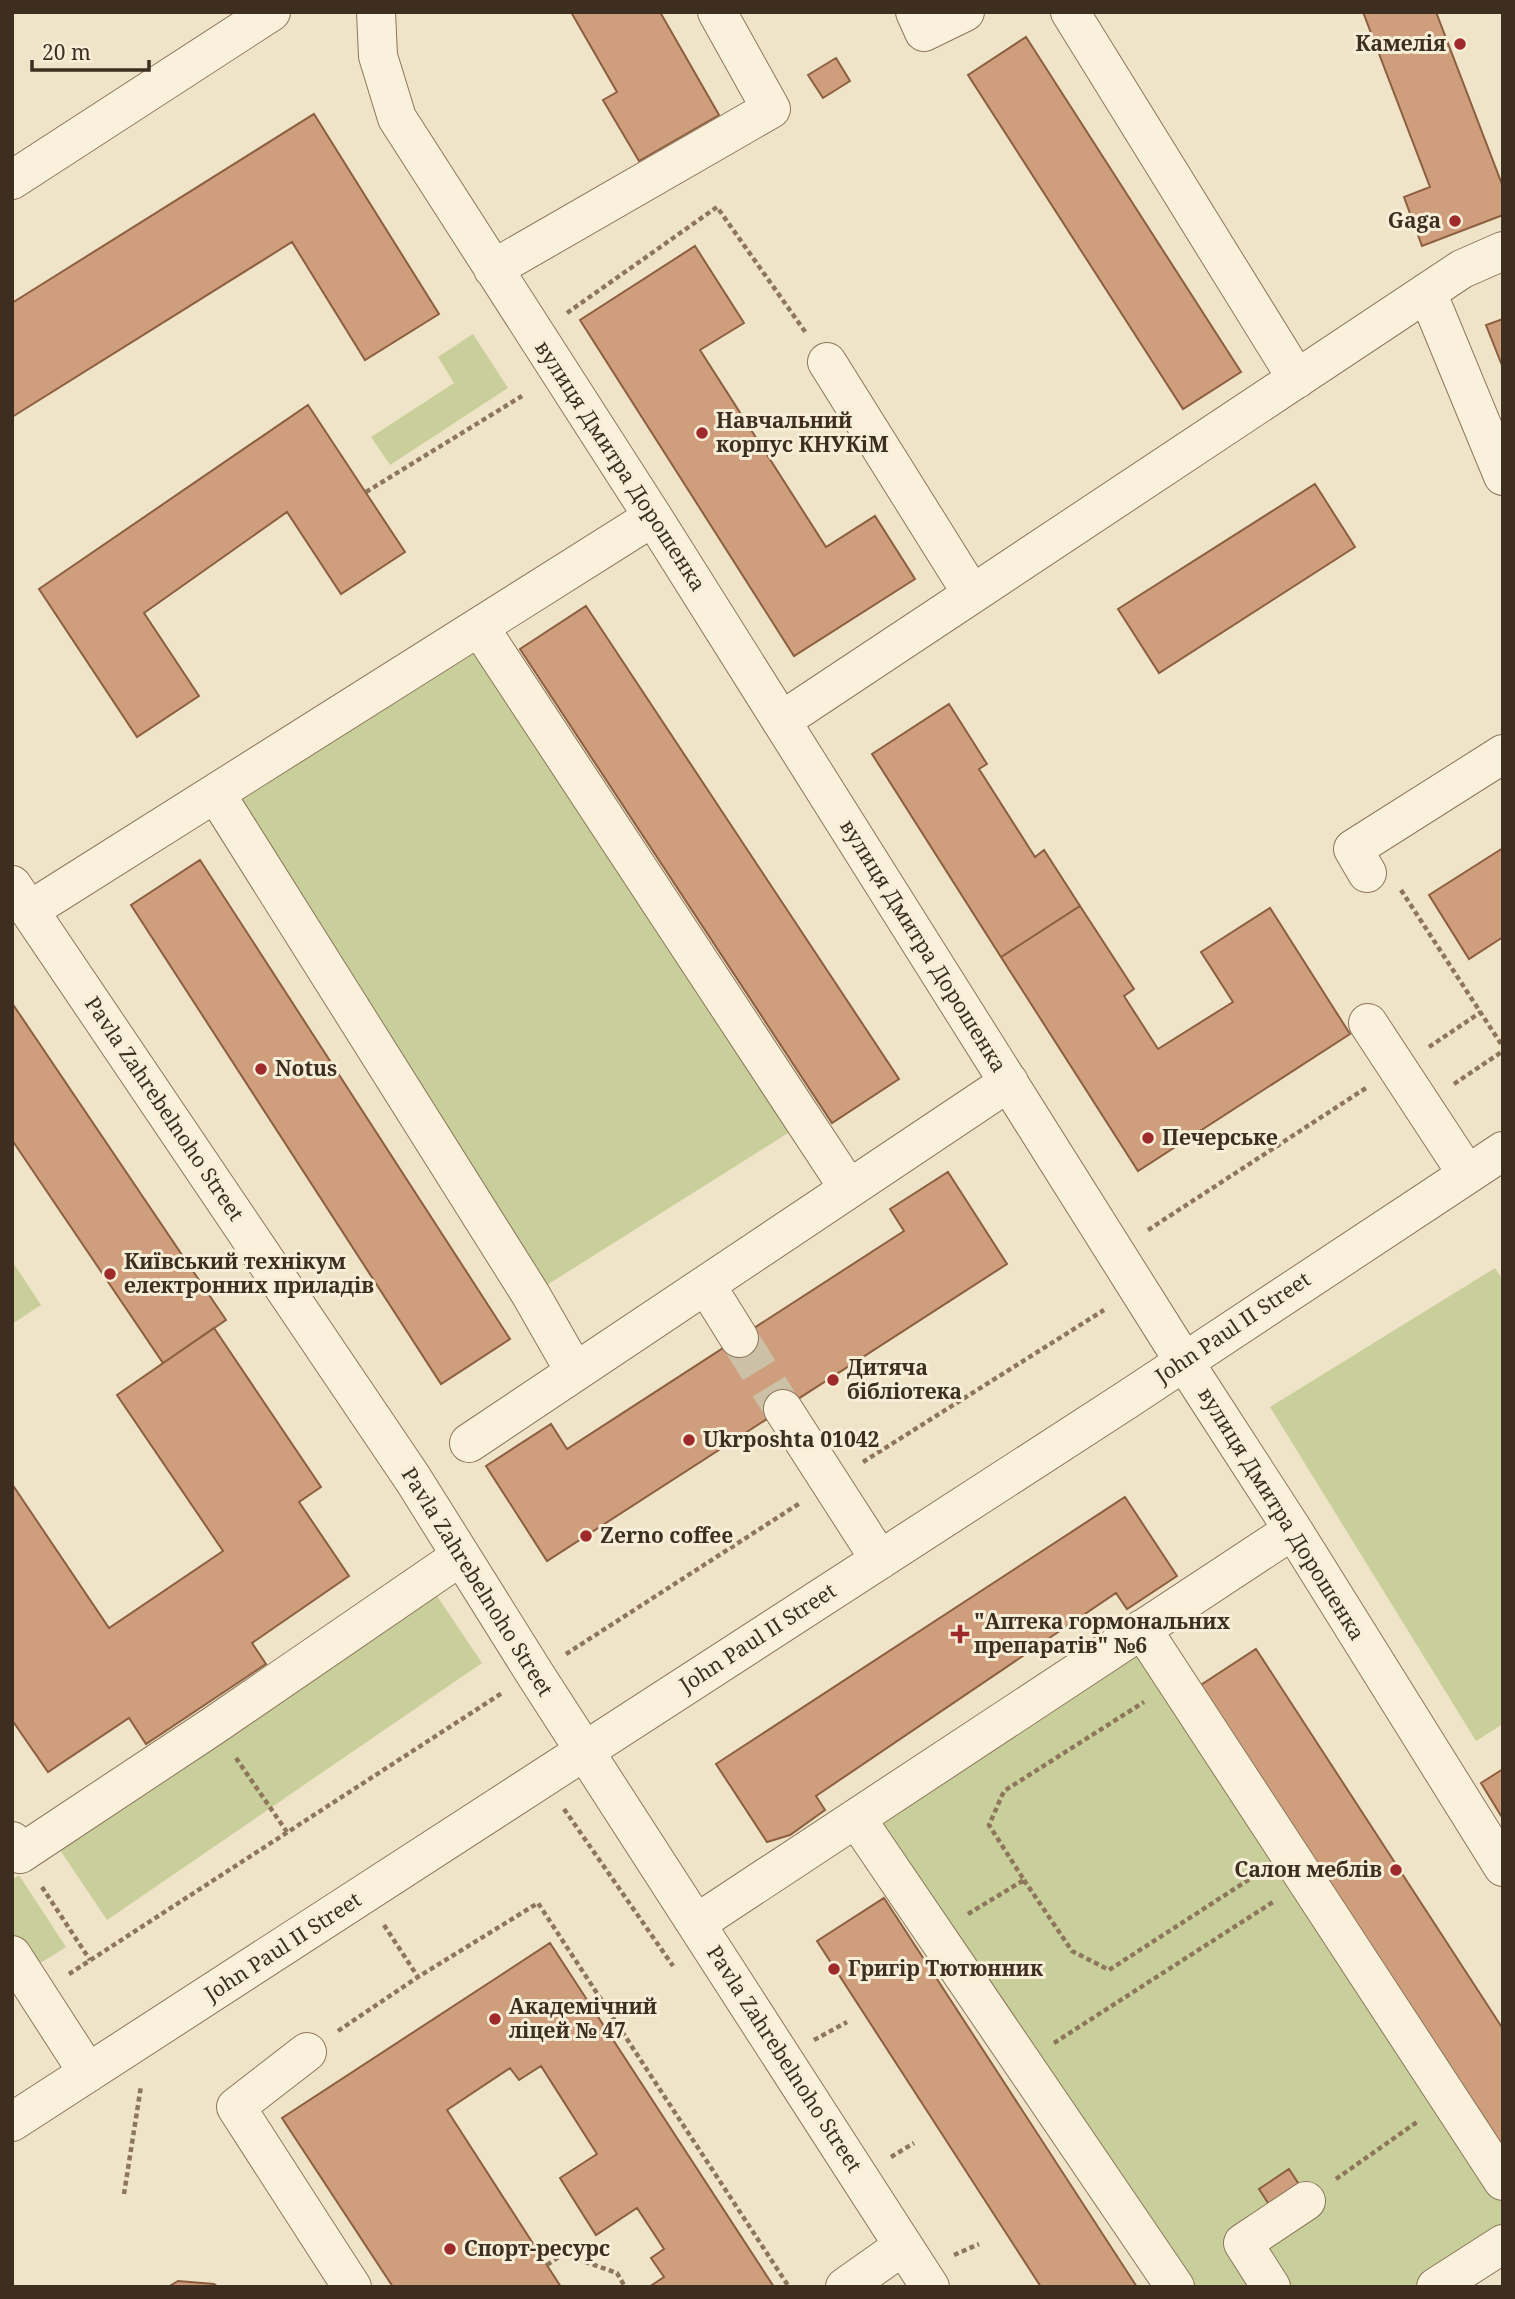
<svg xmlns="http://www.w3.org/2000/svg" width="1515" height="2299" font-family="'Noto Serif',serif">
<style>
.green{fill:#c9cf9b}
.building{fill:#cf9f7d;stroke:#8d5f41;stroke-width:2}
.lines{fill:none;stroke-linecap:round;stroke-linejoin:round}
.minor-tunnel{stroke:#ccc0a6;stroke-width:38;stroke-dasharray:38 19;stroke-linecap:butt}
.minor-casing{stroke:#8d765c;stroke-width:40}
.path{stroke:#8d765c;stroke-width:4.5;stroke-dasharray:5 3.5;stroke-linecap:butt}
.minor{stroke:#faf1dc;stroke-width:38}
.poi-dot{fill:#9e2a2b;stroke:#f7eed8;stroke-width:2.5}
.labels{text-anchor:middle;stroke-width:6;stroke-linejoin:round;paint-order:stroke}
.poi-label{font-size:21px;font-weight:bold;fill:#3d2e20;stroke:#f7eed8;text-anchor:start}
.street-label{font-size:21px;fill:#3d2e20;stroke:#f7eed8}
</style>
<rect width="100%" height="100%" fill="#f0e4c8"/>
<path class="green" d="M473 334 508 388 390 465 371 437 454 383 438 357Z
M480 628 804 1123 531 1295 216 794Z
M12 1261 41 1305 12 1324Z
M1495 1268 1503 1280V1724L1476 1741 1270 1407Z
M435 1593 482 1663 107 1920 60 1850Z
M1142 1629 1503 2181V2244L1437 2287H1175L856 1818Z
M19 1875 66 1947 12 1981V1880Z"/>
<path class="building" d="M571 12H660L719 115 639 161 603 100 617 92Z
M1363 12H1436L1503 187V215L1422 246 1404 197 1430 187Z
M1026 37 1241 372 1183 409 968 75Z
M836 58 850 81 823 98 808 75Z
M314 114 439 314 365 360 292 242 12 417V303Z
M695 246 744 323 700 350 826 547 875 516 915 579 794 656 580 320Z
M1503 319V368L1486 325Z
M308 405 405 552 341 594 287 512 144 613 199 696 137 737 39 589Z
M1315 484 1355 547 1159 673 1118 609Z
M586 606 899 1079 832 1123 520 649Z
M949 704 987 764 979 769 1035 857 1044 850 1080 906 1001 957 872 754Z
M1503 848V937L1469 959 1429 895Z
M200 860 510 1339 441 1384 131 905Z
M1080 906 1134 989 1124 996 1158 1049 1233 1002 1201 952 1270 908 1350 1034 1138 1171 1001 957Z
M12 1003 226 1320 163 1363 12 1140Z
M948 1172 1007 1264 547 1561 486 1466 551 1424 567 1449 904 1231 890 1209Z
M214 1328 321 1487 299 1502 349 1576 252 1643 266 1664 146 1744 129 1718 48 1772 12 1720V1484L109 1628 223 1551 117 1395Z
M1125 1497 1177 1576 1127 1609 1116 1593 816 1796 825 1810 790 1835 767 1842 716 1764Z
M1256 1649 1503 2029V2169L1190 1692Z
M1503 1769V1819L1481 1783Z
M884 1898 933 1973 1137 2287H1041L817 1941Z
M550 1943 774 2287H649L664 2277 651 2258 664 2249 637 2208 596 2235 560 2178 597 2154 541 2066 519 2080 510 2068 447 2110 561 2287H393L282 2118Z
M1289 2169 1302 2189 1272 2209 1259 2189Z
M178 2281 214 2284 218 2287H168Z"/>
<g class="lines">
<path class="minor-tunnel" d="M739 1338 783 1409"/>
<defs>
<path id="minor" d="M376 12 378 56 397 118 653 517 1183 1360 1293 1530 1503 1867
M915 12 924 32 965 12
M1070 12 1297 379
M12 180 271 12
M493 269 771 109 717 12
M1427 292 1503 476
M827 362 972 594
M480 628 849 1189
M781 721 1462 269 1503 251
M216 794 531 1295 575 1372
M1367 873 1353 849 1503 754
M12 885 413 1479 535 1674 930 2287
M30 910 653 517
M1368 1023 1467 1174
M706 1285 739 1338
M783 1409 880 1560
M469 1443 1009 1082
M1142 1629 1503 2181
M856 1818 1175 2287
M12 1841 20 1854 213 1726 461 1556
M697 1923 1293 1530
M12 1955 88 2073
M307 2052 236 2107 352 2287
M12 2122 1128 1399 1503 1151
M845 2287 903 2246
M1271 2287 1243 2243 1306 2201
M1436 2287 1503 2244"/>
</defs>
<use href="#minor" class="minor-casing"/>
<path class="path" d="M567 313 717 207 806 333
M366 492 522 396
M1401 890 1503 1047
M1429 1047 1481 1012
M1454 1084 1503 1051
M1148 1230 1366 1088
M863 1462 1104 1310
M566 1654 800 1503
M236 1758 287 1832
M564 1809 673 1966
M1024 1880 1072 1951 1109 1970 1256 1875
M42 1887 90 1960
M968 1914 1024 1880 989 1825 1004 1791 1144 1702
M384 1925 418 1977
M69 1974 502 1693
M338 2031 418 1977 538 1903 789 2287
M814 2040 847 2022
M1054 2043 1273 1902
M891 2157 914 2143
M1336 2179 1417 2122
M124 2194 141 2086
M954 2255 979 2244
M547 2265 563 2254 617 2273 625 2287"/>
<use href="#minor" class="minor"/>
</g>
<g class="poi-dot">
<circle cx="1460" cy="44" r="7"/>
<circle cx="1455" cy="221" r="7"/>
<circle cx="702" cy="433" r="7"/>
<circle cx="261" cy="1069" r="7"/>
<circle cx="1148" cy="1138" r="7"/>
<circle cx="110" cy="1274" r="7"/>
<circle cx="833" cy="1380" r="7"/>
<circle cx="689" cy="1440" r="7"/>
<circle cx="586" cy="1536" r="7"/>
<path d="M956.5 1623.5h7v7h7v7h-7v7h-7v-7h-7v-7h7z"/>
<circle cx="1396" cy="1870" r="7"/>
<circle cx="834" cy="1969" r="7"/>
<circle cx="495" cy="2019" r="7"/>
<circle cx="450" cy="2249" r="7"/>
</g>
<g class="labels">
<g class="poi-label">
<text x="1446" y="51" text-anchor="end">Камелія</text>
<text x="1441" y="228" text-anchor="end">Gaga</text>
<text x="716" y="428">Навчальний<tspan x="716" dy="24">корпус КНУКіМ</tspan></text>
<text x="275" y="1076">Notus</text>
<text x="1162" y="1145">Печерське</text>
<text x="124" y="1269">Київський технікум<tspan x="124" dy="24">електронних приладів</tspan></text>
<text x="847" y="1375">Дитяча<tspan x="847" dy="24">бібліотека</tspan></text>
<text x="703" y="1447">Ukrposhta 01042</text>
<text x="600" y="1543">Zerno coffee</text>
<text x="974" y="1629">"Аптека гормональних<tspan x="974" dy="24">препаратів" №6</tspan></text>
<text x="1382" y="1877" text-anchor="end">Салон меблів</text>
<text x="848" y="1976">Григір Тютюнник</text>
<text x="509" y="2014">Академічний<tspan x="509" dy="24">ліцей № 47</tspan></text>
<text x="464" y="2256">Спорт-ресурс</text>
</g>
<g class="street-label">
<text transform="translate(620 466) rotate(57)" y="7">вулиця Дмитра Дорошенка</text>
<text transform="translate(923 946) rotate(58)" y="7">вулиця Дмитра Дорошенка</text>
<text transform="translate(164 1109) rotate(56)" y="7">Pavla Zahrebelnoho Street</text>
<text transform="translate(1233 1328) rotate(-34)" y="7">John Paul II Street</text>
<text transform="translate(1281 1514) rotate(58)" y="7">вулиця Дмитра Дорошенка</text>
<text transform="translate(477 1582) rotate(58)" y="7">Pavla Zahrebelnoho Street</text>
<text transform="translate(758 1638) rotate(-33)" y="7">John Paul II Street</text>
<text transform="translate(283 1947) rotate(-33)" y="7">John Paul II Street</text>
<text transform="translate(784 2059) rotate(57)" y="7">Pavla Zahrebelnoho Street</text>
</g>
</g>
<rect width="1515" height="2299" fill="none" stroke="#3d2e20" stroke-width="28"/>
<path d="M32 60v10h117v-10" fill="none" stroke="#3d2e20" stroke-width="3.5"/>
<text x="42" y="60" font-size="21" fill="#3d2e20" stroke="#f7eed8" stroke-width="5" paint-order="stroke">20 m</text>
</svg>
